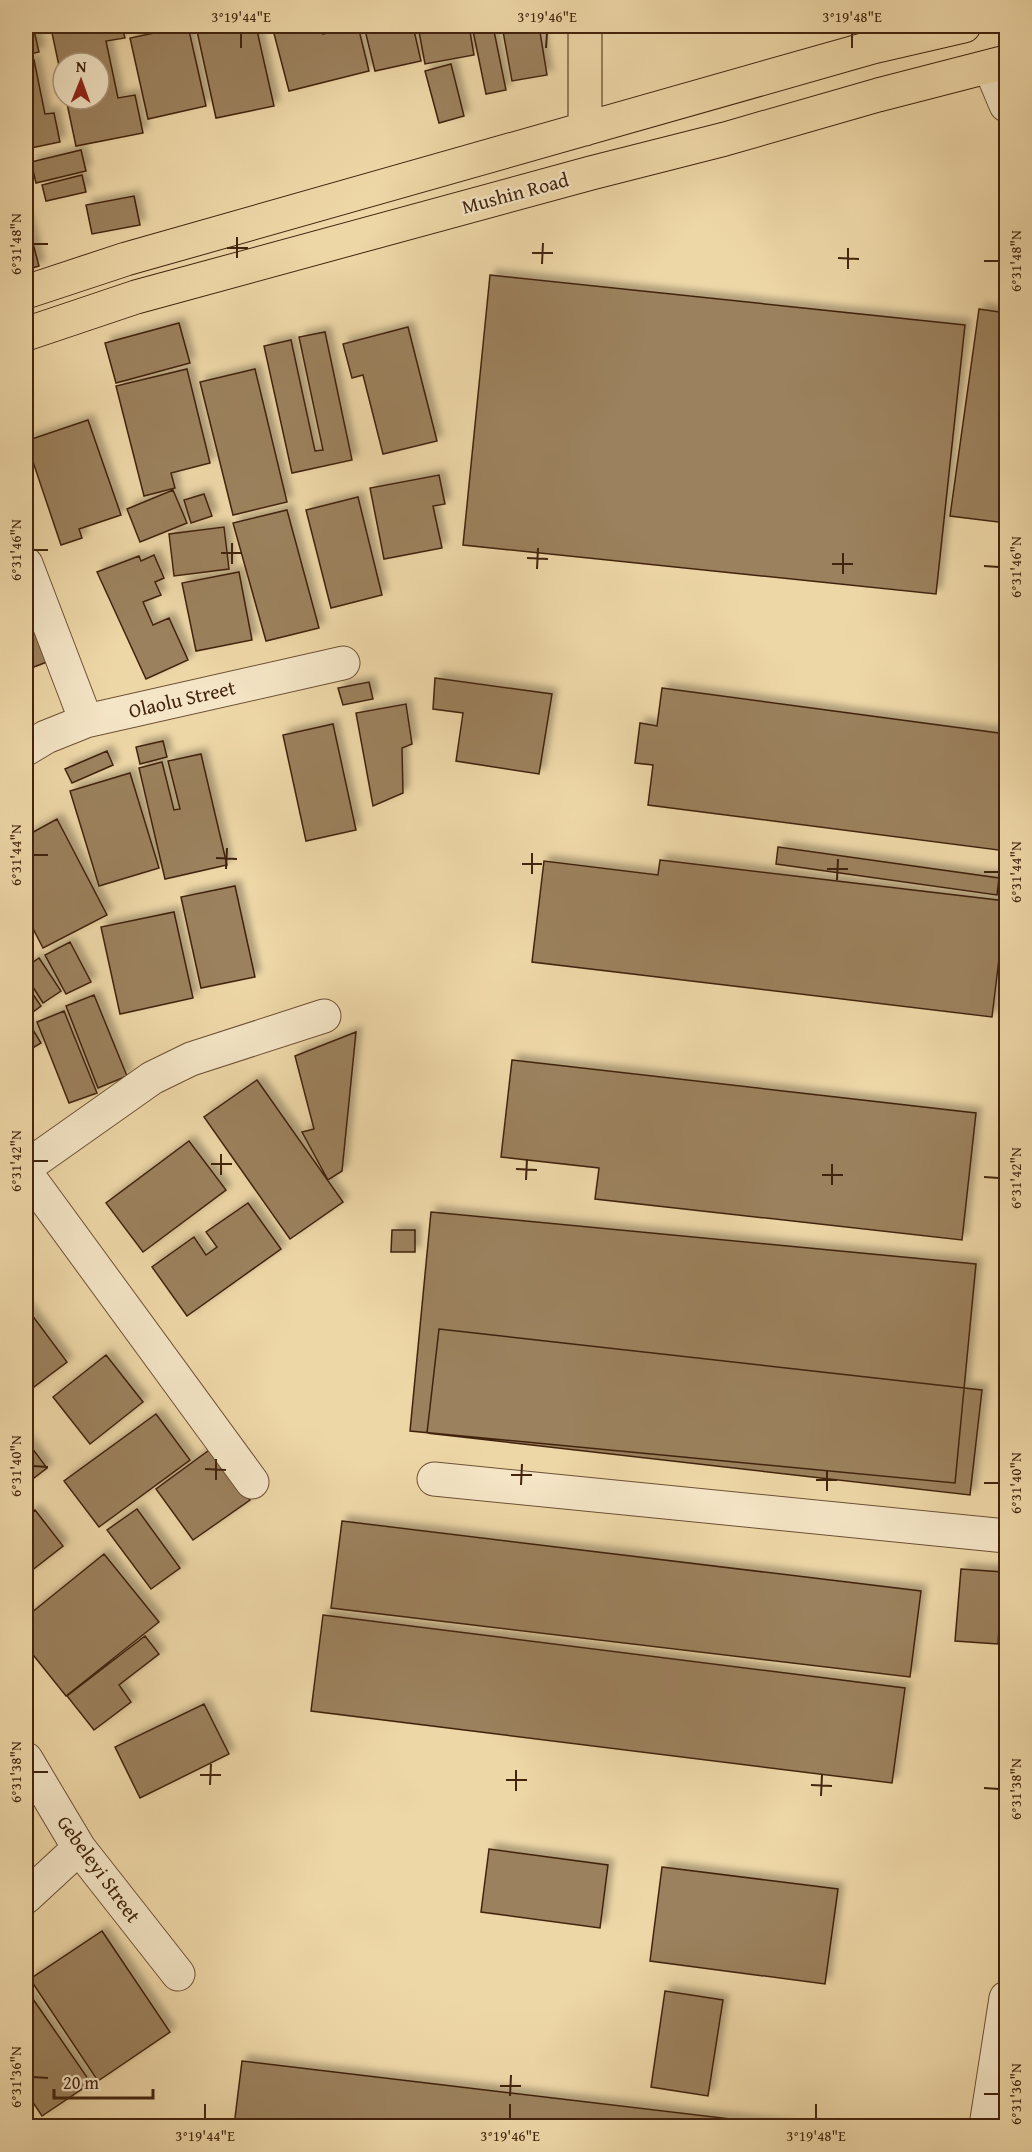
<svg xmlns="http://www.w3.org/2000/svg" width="1032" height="2152" font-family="'Gentium Book Plus',serif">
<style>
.building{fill:#9b815d;stroke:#42230d;stroke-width:1.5;filter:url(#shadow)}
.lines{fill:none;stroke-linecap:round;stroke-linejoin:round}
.minor-casing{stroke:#6d5034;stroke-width:35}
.major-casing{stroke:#42230d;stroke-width:35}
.minor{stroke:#f4e5c6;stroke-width:33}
.major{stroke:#eed7a7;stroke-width:33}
.ticks{fill:none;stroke:#42230d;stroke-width:2}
.labels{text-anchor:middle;stroke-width:4.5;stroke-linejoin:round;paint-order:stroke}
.street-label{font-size:20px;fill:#42230d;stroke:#f4e5c6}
.neatline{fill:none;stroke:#42230d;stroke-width:2}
.ticks-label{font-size:15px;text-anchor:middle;fill:#42230d}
</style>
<defs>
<filter id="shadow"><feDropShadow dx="5.5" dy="-5.5" stdDeviation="3" flood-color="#0004"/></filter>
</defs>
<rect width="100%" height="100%" fill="#eed7a7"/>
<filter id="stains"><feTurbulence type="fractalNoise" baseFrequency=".00333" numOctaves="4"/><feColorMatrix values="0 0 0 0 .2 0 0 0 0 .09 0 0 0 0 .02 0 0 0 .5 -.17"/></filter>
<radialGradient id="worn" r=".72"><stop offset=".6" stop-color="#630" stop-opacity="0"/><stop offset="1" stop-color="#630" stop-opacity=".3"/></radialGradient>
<path class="building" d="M33 26 39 52 26 55V27Z
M61 26H122L125 38 106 41 118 98 135 95 143 133 76 146 66 99H99V63H63V85L51 28Z
M188 26 206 106 148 119 130 38Z
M208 26H256L274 106 216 118 197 31 209 29Z
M272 26H321L323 34 340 30 339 26H358L369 71 289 91Z
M364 26H413L421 61 375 71Z
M418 26H469L474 55 425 64Z
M472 26H493L506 90 486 94Z
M502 26H539L547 75 512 81Z
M34 60 45 114 54 113 60 142 26 149V62Z
M451 64 464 116 439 123 425 71Z
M81 150 86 171 36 183 31 162Z
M82 175 86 192 46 201 42 185Z
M134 196 140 225 92 234 86 205Z
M26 217 39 266 26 270Z
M490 275 965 325 936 594 463 545Z
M979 309 1006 313V523L950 516Z
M179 323 190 363 116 383 105 343Z
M408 327 437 441 383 454 363 375 352 378 343 344Z
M325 332 352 460 292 473 264 346 291 340 315 451 323 450 299 337Z
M187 369 210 463 171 473 175 488 144 496 116 386Z
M255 369 287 502 233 515 200 382Z
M88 420 121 515 79 529 82 538 61 545 26 441Z
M439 475 445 504 433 506 442 548 384 559 370 488Z
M173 490 187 523 140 542 127 509Z
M204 494 212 516 191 523 184 500Z
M358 497 382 595 331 608 306 510Z
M287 510 319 628 266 641 233 523Z
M224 527 229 569 174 576 169 534Z
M154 555 164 578 155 582 161 595 143 602 153 625 169 618 188 660 146 679 97 572 139 556 141 561Z
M239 572 252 640 196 651 182 583Z
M26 607 47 662 26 670Z
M435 678 552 694 539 774 456 761 463 713 433 709Z
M369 682 373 699 343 705 338 688Z
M662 688 1006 734V851L648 805 653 765 635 763 640 723 657 726Z
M406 704 412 744 402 748 403 793 373 806 356 713Z
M333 724 356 830 306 841 283 735Z
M163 741 167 757 140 764 136 747Z
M107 751 113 765 72 783 65 769Z
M201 754 227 865 165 879 139 768 162 762 174 810 180 809 168 761Z
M130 773 159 868 99 886 70 791Z
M57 819 107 915 43 948 26 915V836Z
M778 847 999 878 997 895 776 864Z
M660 860 1006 901 992 1017 532 962 544 861 658 875Z
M235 886 255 977 201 988 181 897Z
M174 912 193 998 120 1014 101 927Z
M70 942 91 982 66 994 45 955Z
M39 958 61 991 43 1003 26 976V967Z
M26 984 41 1006 26 1017Z
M94 995 127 1076 98 1088 66 1006Z
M64 1011 97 1093 69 1103 37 1022Z
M30 1025 41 1043 26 1052V1027Z
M356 1032 342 1171 328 1180 302 1132 314 1129 295 1056Z
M512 1060 976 1113 962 1240 595 1199 599 1168 501 1157Z
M257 1080 343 1202 290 1239 204 1117Z
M189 1141 226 1190 143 1252 106 1203Z
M248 1203 281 1249 187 1316 152 1267 194 1237 206 1255 217 1247 206 1232Z
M431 1212 976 1264 955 1483 410 1431Z
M392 1230H415V1252H391Z
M26 1307 67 1362 26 1393Z
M439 1329 982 1390 970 1495 427 1433Z
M106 1355 143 1402 90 1444 53 1397Z
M156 1414 190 1460 99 1527 64 1481Z
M26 1440 47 1468 26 1484Z
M212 1448 250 1500 193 1540 156 1489Z
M137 1509 180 1568 151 1589 107 1530Z
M35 1510 63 1546 26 1575V1517Z
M342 1521 921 1591 910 1677 331 1608Z
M104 1554 159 1622 66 1696 26 1646V1617Z
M961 1569 1003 1572 998 1644 955 1641Z
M323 1615 905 1688 892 1783 311 1711Z
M145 1636 159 1654 119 1685 131 1702 94 1730 67 1696Z
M204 1704 229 1754 140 1798 115 1747Z
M489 1849 608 1865 600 1928 481 1912Z
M662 1867 838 1889 825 1984 650 1961Z
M102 1931 170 2032 98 2081 30 1979Z
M26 1989 91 2083 42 2116 26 2092Z
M665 1991 723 2000 708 2096 651 2087Z
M242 2061 790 2126H234Z"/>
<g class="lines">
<defs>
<path id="minor" d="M990 67 1006 105
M26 564 86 721
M26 749 46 737 86 721 343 663
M26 1167 152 1078 191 1059 324 1016
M26 1173 252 1482
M434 1479 1006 1536
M26 1759 79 1848 178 1974
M26 1897 79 1848
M986 2126 1006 1998"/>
<path id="major" d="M585 129V26
M26 292 126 259 873 47 964 26
M26 334 136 297 591 173 725 139 878 95 1006 62"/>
</defs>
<use href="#minor" class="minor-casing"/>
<use href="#major" class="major-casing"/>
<use href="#minor" class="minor"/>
<use href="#major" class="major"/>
</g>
<path class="ticks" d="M241 48V33M546 48 547 33M852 48V33M33 244H48M227 248H248M532 253H553M237 258V237M838 258 859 259M984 261H999M542 264 543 243M848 269V248M33 550H48M221 553H242M527 558 548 559M232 564V543M832 564H853M984 566 999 567M537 569 538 548M843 574V553M33 855H48M216 858 237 859M522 864H542M226 869 227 848M827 869H848M984 872H999M532 874V853M837 880 838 859M33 1161H48M211 1164H232M516 1169 537 1170M221 1175V1154M822 1175H843M984 1177 999 1178M526 1180 527 1159M832 1185V1164M33 1466 48 1467M205 1469 226 1470M511 1475H532M216 1480V1459M816 1480H837M984 1483H999M521 1485 522 1464M827 1491V1470M33 1772H48M200 1775H221M506 1780H527M210 1785 211 1764M811 1785 832 1786M984 1788 999 1789M516 1791V1770M821 1796 822 1775M33 2077 48 2078M500 2086H521M984 2094H999M510 2096 511 2075M205 2119V2104M510 2119V2104M816 2119V2104"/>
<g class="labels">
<g class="street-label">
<text transform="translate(515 193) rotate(-15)" y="7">Mushin Road</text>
<text transform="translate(182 699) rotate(-13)" y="7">Olaolu Street</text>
<text transform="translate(99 1869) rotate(54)" y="7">Gebeleyi Street</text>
</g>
</g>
<rect width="1032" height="2152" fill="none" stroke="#eed7a7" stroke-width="66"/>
<g transform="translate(81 81) rotate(1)"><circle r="28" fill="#f4e5c6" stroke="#ad977c" stroke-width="1.5"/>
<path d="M0-4.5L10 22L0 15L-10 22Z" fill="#8f2418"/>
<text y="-9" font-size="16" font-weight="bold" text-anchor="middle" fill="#42230d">N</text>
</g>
<path d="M54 2089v9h99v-9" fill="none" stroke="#42230d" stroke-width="3"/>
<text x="63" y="2089" font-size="18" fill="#42230d" stroke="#f4e5c6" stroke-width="4.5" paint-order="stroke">20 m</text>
<rect x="33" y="33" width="966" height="2086" class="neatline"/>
<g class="ticks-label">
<text x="241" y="22">3°19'44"E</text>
<text x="547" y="22">3°19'46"E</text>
<text x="852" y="22">3°19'48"E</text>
<text transform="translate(16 244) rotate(-90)" y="5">6°31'48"N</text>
<text transform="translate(1016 261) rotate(-90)" y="5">6°31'48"N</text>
<text transform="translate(16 550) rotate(-90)" y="5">6°31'46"N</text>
<text transform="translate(1016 567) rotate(-90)" y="5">6°31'46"N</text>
<text transform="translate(16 855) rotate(-90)" y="5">6°31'44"N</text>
<text transform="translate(1016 872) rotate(-90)" y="5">6°31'44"N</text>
<text transform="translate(16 1161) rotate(-90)" y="5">6°31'42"N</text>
<text transform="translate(1016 1178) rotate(-90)" y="5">6°31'42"N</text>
<text transform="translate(16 1466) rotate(-90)" y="5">6°31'40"N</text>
<text transform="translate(1016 1483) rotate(-90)" y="5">6°31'40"N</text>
<text transform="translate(16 1772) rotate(-90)" y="5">6°31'38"N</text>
<text transform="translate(1016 1789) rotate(-90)" y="5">6°31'38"N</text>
<text transform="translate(16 2077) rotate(-90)" y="5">6°31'36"N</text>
<text transform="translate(1016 2094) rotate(-90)" y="5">6°31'36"N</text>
<text x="205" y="2141">3°19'44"E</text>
<text x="510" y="2141">3°19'46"E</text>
<text x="816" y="2141">3°19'48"E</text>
</g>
<rect width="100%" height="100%" filter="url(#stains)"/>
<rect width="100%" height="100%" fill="url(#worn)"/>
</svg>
